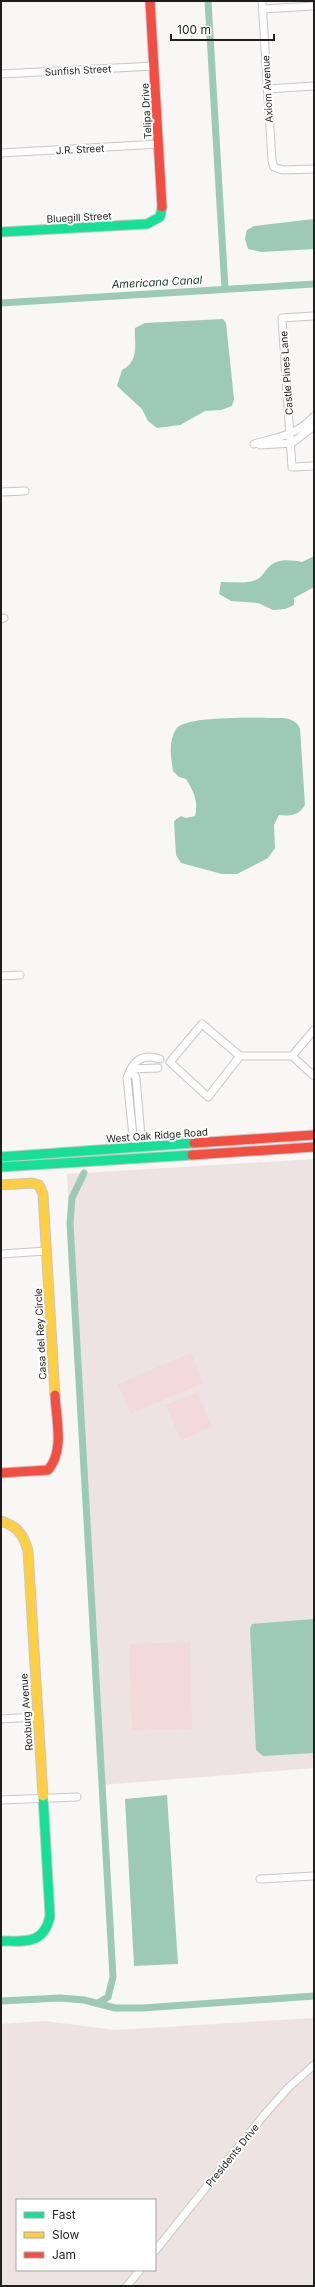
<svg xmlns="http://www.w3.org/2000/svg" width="315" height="2287" font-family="Inter,sans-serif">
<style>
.built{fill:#ede3e3;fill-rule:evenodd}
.green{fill:#f2dadb}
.water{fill:#9ccab7}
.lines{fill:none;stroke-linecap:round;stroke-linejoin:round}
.canal{stroke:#9ccab7;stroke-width:7}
.street-casing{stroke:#c8c6c6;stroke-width:9}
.fast-casing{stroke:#c8c6c6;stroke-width:11}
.slow-casing{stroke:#c8c6c6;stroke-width:11}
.jam-casing{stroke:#c8c6c6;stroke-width:11}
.street{stroke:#fefefe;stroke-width:7}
.fast{stroke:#16e098;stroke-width:9}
.slow{stroke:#ffcf43;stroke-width:9}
.jam{stroke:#f24e42;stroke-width:9}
.labels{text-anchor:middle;stroke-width:4;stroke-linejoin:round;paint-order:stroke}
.street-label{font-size:10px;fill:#201e1e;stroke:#fff}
.water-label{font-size:11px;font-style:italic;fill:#153529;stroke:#fff}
</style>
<rect width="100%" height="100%" fill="#f9f6f6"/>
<path class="built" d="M314 1159V1768L102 1785 67 1174Z
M314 2018V2286H1V2024L45 2021 115 2030ZM17 2200H155V2270H17Z"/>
<path class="green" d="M191 1353 203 1383 131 1414 118 1384Z
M197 1392 212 1427 181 1440 166 1405Z
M190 1642 192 1729 132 1731 129 1644Z"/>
<path class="water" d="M314 219V249L261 252 248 249 245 239 247 230 254 226Z
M223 319 226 323 234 399 232 406 221 410 205 411 180 425 157 428 148 421 142 409 117 386 122 370C140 361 134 343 135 328L145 323Z
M314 556V587L294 598V605L285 609 273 610 258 603 231 601 219 594 221 582C233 582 245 584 256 580 263 577 264 571 269 567 277 558 292 560 302 562Z
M278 718C288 718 295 719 300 728L305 805C298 816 291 816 279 815L274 825 275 848 268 858 237 874H222L181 863 176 855 174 821 181 816 186 818 195 816C199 802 193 790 186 779L179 777 173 771C171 757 168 742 176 729 185 715 260 718 278 718Z
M314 1619V1753L263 1756 256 1750 250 1629 252 1624Z
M167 1795 178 1964 134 1966 125 1799Z"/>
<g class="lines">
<path class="canal" d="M208 1 225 289
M1 303 314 284
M84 1173 72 1198 70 1223 113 1977 108 1997 98 2003
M1 2001 60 1998 84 2000 115 2008H143L314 1996"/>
<defs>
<path id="street" d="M262 1 272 161 274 167 283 170 314 169
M262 9 314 6
M1 74 154 66
M267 89 314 86
M1 153 159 144
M314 316 282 318 292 467 314 466
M254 444C278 437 296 436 314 416
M260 445 292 443 314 426
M1 492 25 491
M1 619 4 618
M1 976 20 975
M202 1024 240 1056 208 1097 170 1062Z
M314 1030 292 1056 314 1076
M240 1056H292
M158 1068 131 1069 136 1078 141 1136 136 1141 133 1136 127 1078C133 1061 141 1053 160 1059
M1 1254 46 1251
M1 1719 36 1717
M1 1800 77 1797
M260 1879 314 1876
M155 2251 265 2114 288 2088 314 2065
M127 2286 140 2270"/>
<path id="fast" d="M1 232 147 224 160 217 162 207
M1 1157 194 1143
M1 1167 192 1155
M1 1941C25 1941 44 1945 50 1916L43 1796"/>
<path id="slow" d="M1 1185 32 1183 39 1185 43 1194 55 1395
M1 1521C17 1526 24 1535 28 1551L43 1796"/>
<path id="jam" d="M150 1 162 207
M194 1143 314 1135
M192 1155 314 1147
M1 1473 48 1470C65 1451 56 1419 55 1395"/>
</defs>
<use href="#street" class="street-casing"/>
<use href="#fast" class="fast-casing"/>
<use href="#slow" class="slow-casing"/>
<use href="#jam" class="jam-casing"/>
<use href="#street" class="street"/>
<use href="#fast" class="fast"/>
<use href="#slow" class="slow"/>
<use href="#jam" class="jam"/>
</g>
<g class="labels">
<g class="street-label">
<text transform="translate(78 70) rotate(-3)" y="4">Sunfish Street</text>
<text transform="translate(267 89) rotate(-93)" y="4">Axiom Avenue</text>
<text transform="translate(146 111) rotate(-93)" y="4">Telipa Drive</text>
<text transform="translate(80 149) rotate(-3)" y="4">J.R. Street</text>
<text transform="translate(79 217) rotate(-3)" y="4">Bluegill Street</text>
<text transform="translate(286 373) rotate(-94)" y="4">Castle Pines Lane</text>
<text transform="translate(157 1135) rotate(-4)" y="4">West Oak Ridge Road</text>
<text transform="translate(40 1334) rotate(-93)" y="4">Casa del Rey Circle</text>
<text transform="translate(26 1712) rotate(-94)" y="4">Roxburg Avenue</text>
<text transform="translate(232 2155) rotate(-51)" y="4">Presidents Drive</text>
</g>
<g class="water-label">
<text transform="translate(157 282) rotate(-3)" y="4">Americana Canal</text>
</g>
</g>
<rect width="315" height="2287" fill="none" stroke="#201e1e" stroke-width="4"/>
<rect x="16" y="2199" width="140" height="72" fill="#ffffff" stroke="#a6a5a5"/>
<rect x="24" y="2212" width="20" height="6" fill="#16e098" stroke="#a6a5a5"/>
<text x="52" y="2219" font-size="12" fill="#201e1e">Fast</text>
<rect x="24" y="2232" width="20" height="6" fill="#ffcf43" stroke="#a6a5a5"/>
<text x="52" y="2239" font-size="12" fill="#201e1e">Slow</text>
<rect x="24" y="2252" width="20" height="6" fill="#f24e42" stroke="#a6a5a5"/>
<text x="52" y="2259" font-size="12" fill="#201e1e">Jam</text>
<path d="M171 34v6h103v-6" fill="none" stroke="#201e1e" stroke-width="2"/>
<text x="177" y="34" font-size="12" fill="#201e1e" stroke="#ffffff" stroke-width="3" paint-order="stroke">100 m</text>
</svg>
